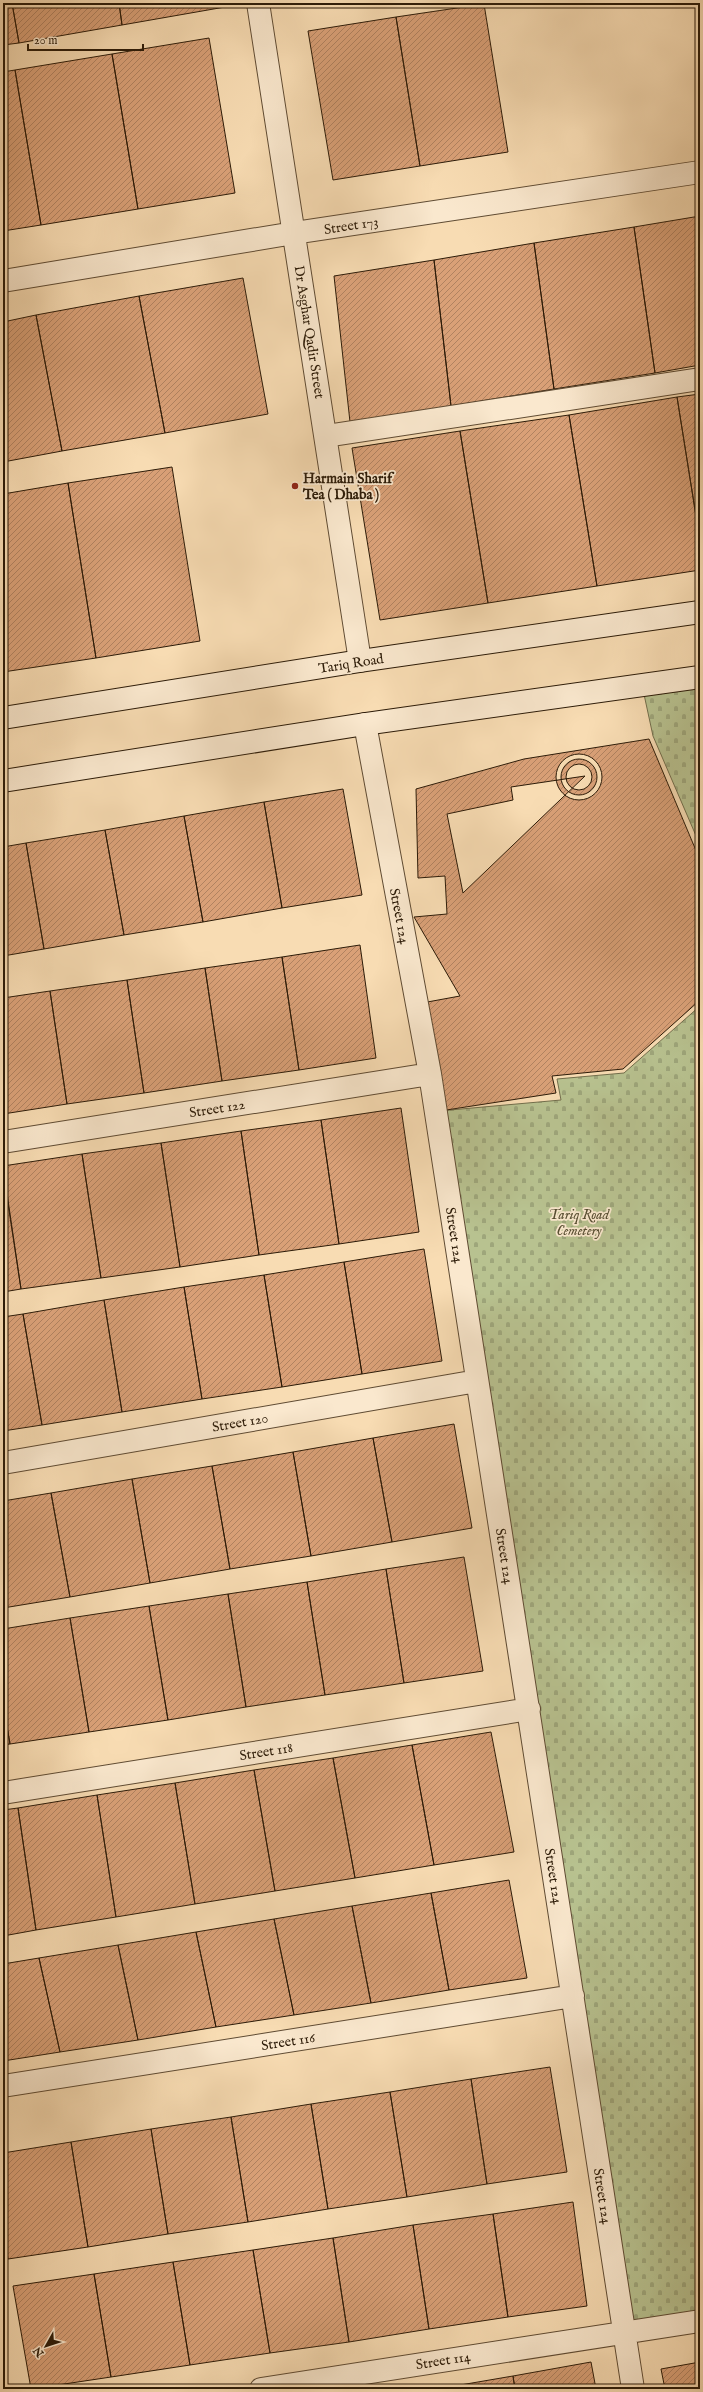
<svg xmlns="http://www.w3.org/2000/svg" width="703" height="2392" font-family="'IM FELL English',serif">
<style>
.cemetery{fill:url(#cemetery-stones);stroke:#726e4c}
.building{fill:url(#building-hatch);stroke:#2c1b08;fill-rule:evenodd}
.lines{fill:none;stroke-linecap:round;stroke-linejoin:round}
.street-casing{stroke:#5f4b33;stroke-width:24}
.secondary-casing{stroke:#2c1b08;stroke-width:24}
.street{stroke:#fae8ce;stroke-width:22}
.secondary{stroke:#fae8ce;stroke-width:22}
.poi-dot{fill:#8f2418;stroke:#fae8ce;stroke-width:1.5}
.labels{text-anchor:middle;stroke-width:3.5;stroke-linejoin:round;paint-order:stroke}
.street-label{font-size:14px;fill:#2c1b08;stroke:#fae8ce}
.poi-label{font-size:14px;font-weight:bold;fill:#2c1b08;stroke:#fae8ce;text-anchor:start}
.park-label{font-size:14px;font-style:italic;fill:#564d31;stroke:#fae8ce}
</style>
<defs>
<pattern id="cemetery-stones" width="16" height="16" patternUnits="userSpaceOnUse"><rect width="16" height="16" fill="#b8c290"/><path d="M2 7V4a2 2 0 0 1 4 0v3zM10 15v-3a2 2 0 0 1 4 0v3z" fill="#9ea67b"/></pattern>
<pattern id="building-hatch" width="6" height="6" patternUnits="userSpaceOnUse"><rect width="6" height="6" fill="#d9a077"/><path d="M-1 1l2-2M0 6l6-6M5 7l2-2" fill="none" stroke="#b08260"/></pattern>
</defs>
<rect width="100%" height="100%" fill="#f8dcb3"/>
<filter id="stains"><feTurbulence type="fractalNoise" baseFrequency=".005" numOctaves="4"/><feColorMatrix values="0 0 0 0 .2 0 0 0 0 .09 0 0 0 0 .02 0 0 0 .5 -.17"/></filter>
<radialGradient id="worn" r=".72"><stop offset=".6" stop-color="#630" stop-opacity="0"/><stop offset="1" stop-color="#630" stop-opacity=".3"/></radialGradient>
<path class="cemetery" d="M700 677V845L653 736 642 685Z
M700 1006V2321L624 2332 439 1111 561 1100 557 1079 624 1073Z"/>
<path class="building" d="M3 3H12L19 43 3 45Z
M12 3H119L122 25 19 43Z
M119 3H225V7L122 25Z
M484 4 508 152 420 166 396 17Z
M396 17 420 166 333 180 308 31Z
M209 38 235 193 138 209 112 54Z
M112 54 138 209 41 225 15 70Z
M15 70 41 225 3 231V72Z
M700 216V365L655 373 634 227Z
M634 227 655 373 554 389 534 243Z
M534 243 554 389 451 406 434 260Z
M434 260 451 406 350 422 334 276Z
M243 278 268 414 165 433 139 296Z
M139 296 165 433 62 451 36 315Z
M36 315 62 451 3 462V322Z
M700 394V541L677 397Z
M677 397 700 541V570L597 586 569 415Z
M569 415 597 586 488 603 460 431Z
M460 431 488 603 380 620 352 448Z
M172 467 200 641 96 658 68 483Z
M68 483 96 658 3 672V494Z
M649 739 700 860V1000L623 1069 552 1076 556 1093 427 1113 411 1005 460 996 414 917 447 914 445 876 418 878 416 789 524 759ZM585 776 463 893 447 814 513 800 511 787Z
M556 777a23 23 0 1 1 46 0a23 23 0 1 1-46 0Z
M561 777a18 18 0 1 1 36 0a18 18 0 1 1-36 0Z
M566 777a13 13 0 1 1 26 0a13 13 0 1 1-26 0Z
M343 789 362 895 282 908 264 802Z
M264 802 282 908 203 922 184 816Z
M184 816 203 922 124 935 105 830Z
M105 830 124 935 44 949 26 843Z
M26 843 44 949 3 956V847Z
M360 945 376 1058 299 1070 282 957Z
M282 957 299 1070 222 1081 205 968Z
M205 968 222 1081 144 1093 127 980Z
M127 980 144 1093 67 1104 50 991Z
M50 991 67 1104 3 1114V998Z
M401 1108 419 1232 339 1244 321 1120Z
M321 1120 339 1244 259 1255 241 1131Z
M241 1131 259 1255 180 1267 161 1143Z
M161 1143 180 1267 101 1278 82 1154Z
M82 1154 101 1278 21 1289 3 1166Z
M3 1171 21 1289 3 1292Z
M424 1249 442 1361 362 1374 344 1262Z
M344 1262 362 1374 282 1387 264 1275Z
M264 1275 282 1387 202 1399 184 1287Z
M184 1287 202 1399 122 1412 104 1300Z
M104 1300 122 1412 42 1425 23 1314Z
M23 1314 42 1425 3 1431V1317Z
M454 1424 472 1528 392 1542 373 1438Z
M373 1438 392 1542 311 1556 293 1452Z
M293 1452 311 1556 230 1569 212 1466Z
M212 1466 230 1569 150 1583 132 1479Z
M132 1479 150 1583 70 1597 51 1493Z
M51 1493 70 1597 3 1608V1501Z
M464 1557 483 1671 404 1683 386 1569Z
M386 1569 404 1683 325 1695 307 1582Z
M307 1582 325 1695 246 1707 228 1594Z
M228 1594 246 1707 168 1720 149 1606Z
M149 1606 168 1720 89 1732 70 1618Z
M70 1618 89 1732 10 1744 3 1703V1629Z
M3 1703 10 1744 3 1745Z
M491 1732 514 1852 434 1865 412 1745Z
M412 1745 434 1865 355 1878 333 1758Z
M333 1758 355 1878 275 1891 254 1770Z
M254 1770 275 1891 195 1904 175 1783Z
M175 1783 195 1904 116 1917 97 1795Z
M97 1795 116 1917 36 1930 18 1808Z
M18 1808 36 1930 3 1936V1810Z
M509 1880 527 1978 449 1990 431 1893Z
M431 1893 449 1990 371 2003 352 1906Z
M352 1906 371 2003 294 2015 274 1919Z
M274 1919 294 2015 216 2027 196 1932Z
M196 1932 216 2027 138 2040 118 1945Z
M118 1945 138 2040 60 2052 39 1958Z
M39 1958 60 2052 3 2061V1964Z
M550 2067 567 2172 487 2184 471 2079Z
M471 2079 487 2184 407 2197 390 2092Z
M390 2092 407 2197 328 2209 311 2104Z
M311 2104 328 2209 248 2222 231 2117Z
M231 2117 248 2222 168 2234 151 2129Z
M151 2129 168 2234 88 2247 71 2142Z
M71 2142 88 2247 8 2259 3 2226V2153Z
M573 2202 587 2306 508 2317 493 2214Z
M493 2214 508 2317 429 2329 413 2225Z
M413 2225 429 2329 349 2342 333 2238Z
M333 2238 349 2342 270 2353 253 2250Z
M253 2250 270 2353 190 2365 173 2262Z
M173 2262 190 2365 111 2377 94 2274Z
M94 2274 111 2377 31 2389 13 2286Z
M591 2362 596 2389H515L513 2376Z
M700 2362V2389H665L661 2369Z
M513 2376 515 2389H437Z"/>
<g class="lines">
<defs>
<path id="street" d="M258 3 360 661
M3 281 294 233 700 172
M326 436 700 379
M365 724 430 1074 633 2389
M3 1142 430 1074
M3 1463 477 1381
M3 1793 529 1709
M3 2086 573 1996
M261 2389 700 2321"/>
<path id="secondary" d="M3 718 360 661 700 612
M3 781 365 724 700 677"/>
</defs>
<use href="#street" class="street-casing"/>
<use href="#secondary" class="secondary-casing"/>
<use href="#street" class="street"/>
<use href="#secondary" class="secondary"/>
</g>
<circle class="poi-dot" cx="295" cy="486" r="4"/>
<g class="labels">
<g class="street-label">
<text transform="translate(351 225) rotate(-9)" y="5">Street 173</text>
<text transform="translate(310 332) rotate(81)" y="5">Dr Asghar Qadir Street</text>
<text transform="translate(351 663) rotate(-9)" y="5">Tariq Road</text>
<text transform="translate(400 916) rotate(79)" y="5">Street 124</text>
<text transform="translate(217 1108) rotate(-9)" y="5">Street 122</text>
<text transform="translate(455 1235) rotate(81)" y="5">Street 124</text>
<text transform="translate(240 1422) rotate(-10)" y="5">Street 120</text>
<text transform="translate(505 1556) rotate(81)" y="5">Street 124</text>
<text transform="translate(266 1751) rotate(-9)" y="5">Street 118</text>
<text transform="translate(554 1876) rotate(81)" y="5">Street 124</text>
<text transform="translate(288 2041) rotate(-9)" y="5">Street 116</text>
<text transform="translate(603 2196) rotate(81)" y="5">Street 124</text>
<text transform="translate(443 2360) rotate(-9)" y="5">Street 114</text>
</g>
<g class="poi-label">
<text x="303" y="483">Harmain Sharif<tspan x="303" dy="16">Tea ( Dhaba )</tspan></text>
</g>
<g class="park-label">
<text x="579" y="1219">Tariq Road<tspan x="579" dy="16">Cemetery</tspan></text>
</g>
</g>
<rect width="703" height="2392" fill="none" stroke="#f8dcb3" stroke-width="16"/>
<rect x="4" y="4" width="695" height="2384" fill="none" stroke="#2c1b08" stroke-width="2"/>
<rect x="8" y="8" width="687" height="2376" fill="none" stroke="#2c1b08"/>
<g transform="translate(46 2346) rotate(231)" stroke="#fae8ce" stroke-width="3" paint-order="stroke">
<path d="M0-3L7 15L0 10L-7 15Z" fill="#2c1b08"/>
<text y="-6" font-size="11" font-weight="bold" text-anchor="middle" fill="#2c1b08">N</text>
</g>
<path d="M28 44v6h115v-6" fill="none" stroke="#2c1b08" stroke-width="2"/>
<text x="34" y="44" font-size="12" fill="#2c1b08" stroke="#fae8ce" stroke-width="3" paint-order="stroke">20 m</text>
<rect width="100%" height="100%" filter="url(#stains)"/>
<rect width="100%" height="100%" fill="url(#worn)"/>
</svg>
